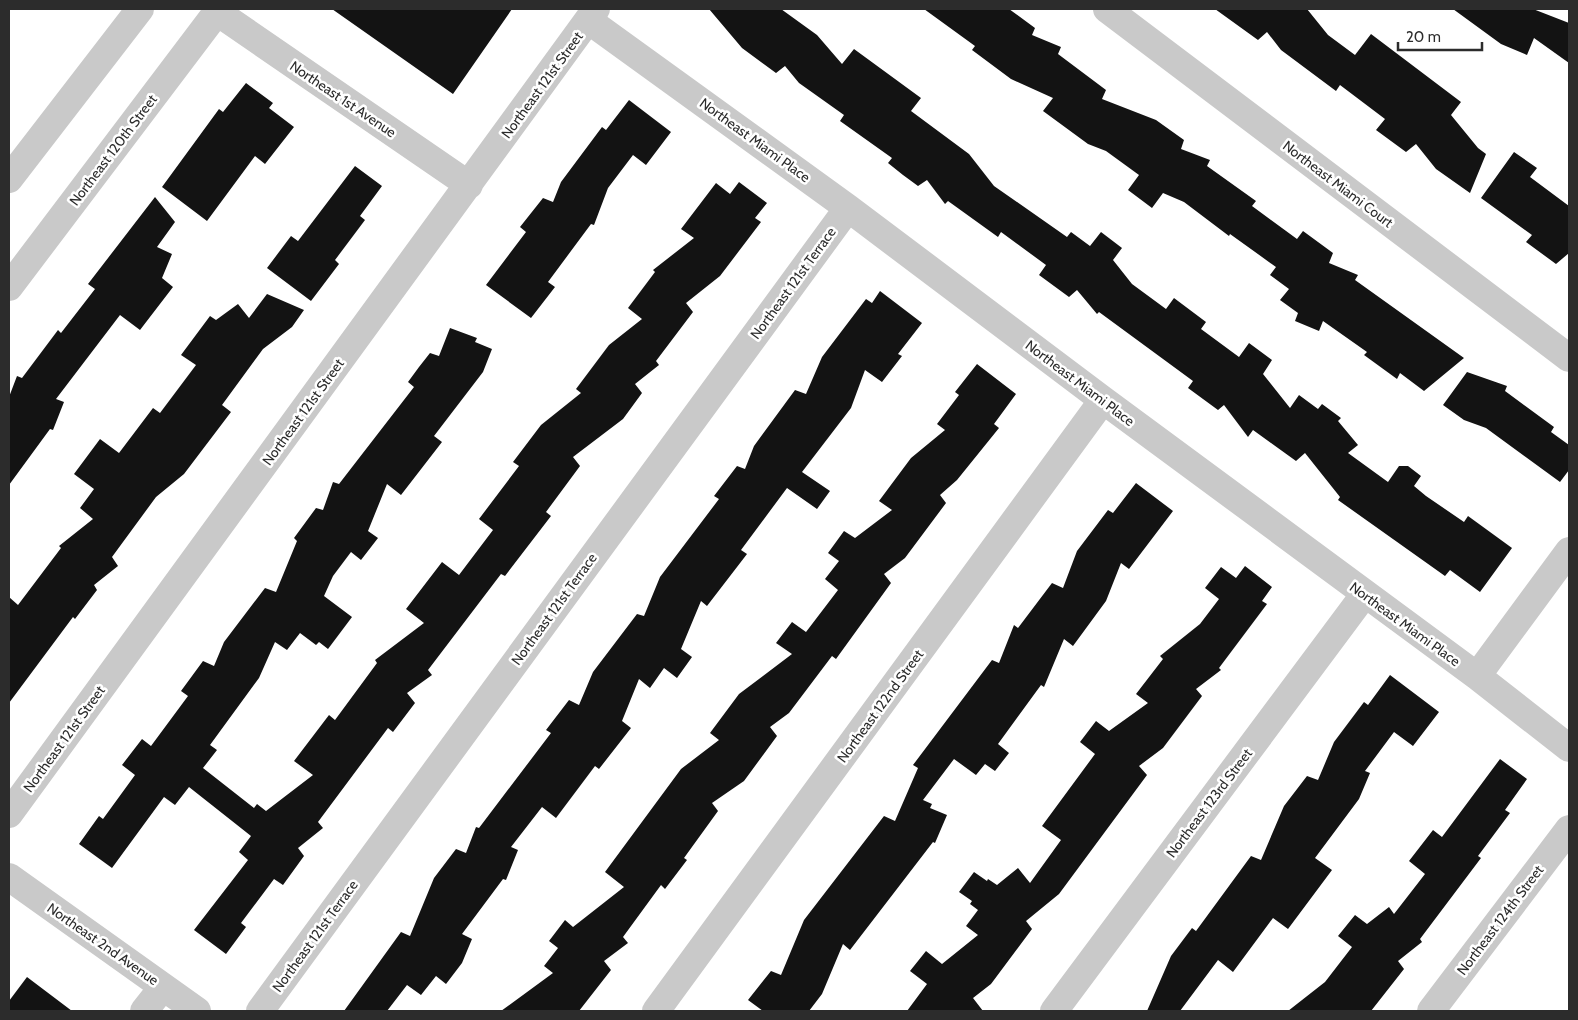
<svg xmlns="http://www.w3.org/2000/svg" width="1578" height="1020" font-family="Cabin,sans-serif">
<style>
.building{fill:#131313}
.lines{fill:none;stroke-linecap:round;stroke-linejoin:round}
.minor{stroke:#c9c9c9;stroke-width:28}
.labels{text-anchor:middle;stroke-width:5;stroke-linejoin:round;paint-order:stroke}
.street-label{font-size:14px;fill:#2c2c2c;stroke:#fff}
</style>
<rect width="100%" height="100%" fill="#fff"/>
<path class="building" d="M332 9H512L453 94Z
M709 9H781L817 35 842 64 854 49 921 98 911 111 969 154 994 186 1067 237 1071 232 1090 246 1101 232 1122 248 1113 260 1132 284 1166 309 1174 298 1206 322 1201 329 1239 357 1249 343 1272 360 1263 374 1290 408 1299 395 1318 409 1322 404 1341 418 1338 421 1358 445 1348 453 1388 482 1399 466H1408L1421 476 1414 486 1426 496 1464 522 1468 516 1512 548 1480 592 1450 570 1445 576 1338 500 1340 497 1305 453 1296 461 1253 430 1248 437 1224 405 1218 410 1188 388 1193 381 1099 312 1097 314 1077 290 1069 297 1039 275 1046 265 1001 232 998 237 948 201 945 204 927 180 918 186 903 175 888 163 892 158 840 121 844 115 799 83 785 66 776 73 742 48Z
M924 9H1009L1035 28 1032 35 1061 47 1058 54 1106 90 1102 99 1156 120 1184 140 1181 149 1210 160 1207 166 1256 201 1252 206 1297 239 1303 231 1333 253 1329 263 1358 275 1355 280 1464 358 1424 391 1400 373 1397 379 1364 355 1367 352 1323 321 1319 331 1295 321 1298 313 1280 300 1289 289 1270 275 1276 267 1230 234 1229 236 1184 202 1163 193 1152 208 1128 190 1139 175 1106 151 1088 144 1043 111 1053 98 1011 79 972 50 975 46Z
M1215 9H1307L1328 35 1355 55 1371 34 1461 102 1451 115 1478 148 1486 154 1470 193 1436 169 1416 144 1406 152 1376 130 1385 119 1340 85 1336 91 1281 50 1267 32 1258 40Z
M1453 9H1533L1569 23V63L1534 38 1527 55 1501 44Z
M246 83 273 103 269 108 294 127 265 164 255 156 207 221 162 187 219 109 223 112Z
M629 100 671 132 646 165 633 155 608 188 594 225 591 224 548 282 555 287 531 318 486 285 526 232 520 227 543 198 553 202 561 182 602 127 606 130Z
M1514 152 1537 168 1530 177 1569 206V253L1556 264 1526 242 1532 235 1481 198Z
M355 166 382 186 360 216 365 220 335 260 339 264 311 301 267 268 291 236 298 241Z
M739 182 767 203 755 218 761 222 720 276 686 303 693 312 656 361 659 365 635 384 642 393 623 419 573 457 580 466 546 512 551 516 505 576 501 574 428 670 432 675 407 693 415 703 393 732 388 728 318 822 323 828 298 848 304 856 283 885 274 879 241 923 246 927 226 954 194 930 248 860 239 852 251 836 189 787 175 805 164 797 112 868 79 844 99 816 103 819 135 775 122 765 142 739 151 746 188 696 181 691 203 661 214 666 224 642 265 588 276 592 297 541 294 538 316 508 323 510 333 482 339 484 414 387 408 382 419 367 430 353 439 356 450 328 477 338 475 342 492 349 483 372 434 436 442 442 401 495 387 484 368 531 378 538 361 560 351 552 333 576 324 596 352 617 328 649 319 642 316 645 300 633 287 650 275 642 259 678 210 745 217 750 203 768 254 808 257 804 266 811 313 775 294 761 329 715 335 720 377 663 375 660 424 623 406 609 442 562 459 575 493 530 479 519 519 466 513 462 541 425 581 393 576 389 609 345 642 319 628 308 655 272 653 270 694 238 681 229 716 183 730 194Z
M155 197 175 222 157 247 172 254 162 278 173 287 140 330 120 315 56 399 64 402 53 430 50 429 9 485V397L17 376 22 378 58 330 61 333 95 289 88 284Z
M880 291 922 323 898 354 902 356 882 382 865 370 851 408 802 472 830 491 817 509 787 488 741 550 747 554 707 606 701 601 681 649 692 657 677 678 664 668 650 688 639 679 622 721 631 728 599 769 595 766 556 818 542 807 511 847 518 850 506 880 503 879 462 934 472 939 462 963 446 984 436 976 421 995 407 985 387 1011H344L401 932 410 936 434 878 456 849 466 853 476 827 479 828 551 733 546 730 569 700 579 705 593 672 637 614 644 616 660 577 719 499 714 496 737 466 745 469 754 446 795 390 806 394 822 357 866 299 872 303Z
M267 294 304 310 292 327 263 349 222 405 231 412 184 474 156 497 112 557 118 566 94 585 97 590 75 619 73 617 9 703V597L18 605 61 548 59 546 93 519 80 508 94 489 74 474 100 439 119 453 153 408 160 413 196 365 181 355 210 316 216 320 238 304 249 318Z
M977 364 1016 394 994 424 999 428 957 480 940 495 946 503 905 558 884 574 891 583 836 659 832 656 789 713 770 727 777 736 744 781 712 803 718 811 684 858 687 860 665 889 661 885 623 937 628 943 604 961 611 970 579 1011H501L553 973 544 966 558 948 549 941 565 920 573 927 624 887 605 872 681 769 719 740 710 733 739 694 792 654 776 643 792 622 806 632 838 590 825 579 839 561 828 553 844 531 855 538 892 510 879 501 911 458 945 430 937 424 959 395 955 392Z
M1467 372 1507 386 1505 391 1554 427 1551 432 1569 445V470L1560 482 1486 428 1464 420 1443 405Z
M1136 483 1173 511 1129 569 1121 563 1106 601 1073 646 1064 639 1044 687 1041 685 998 744 1009 753 995 771 985 764 976 775 954 759 923 800 932 804 930 808 947 815 935 843 933 842 850 950 843 944 822 994 809 1011H763L748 1000 771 971 781 975 804 920 884 816 895 821 918 768 913 765 992 660 999 663 1014 625 1018 628 1052 583 1063 588 1077 551 1108 510 1113 513Z
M1245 566 1272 587 1262 601 1267 604 1219 668 1221 670 1196 689 1202 696 1163 748 1139 766 1147 775 1059 894 1026 921 1032 929 991 984 973 998 983 1011H907L927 984 910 971 926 951 942 964 978 935 966 926 978 910 970 904 972 901 959 892 974 872 987 881 988 879 997 885 1018 868 1030 883 1061 840 1042 826 1095 754 1080 742 1096 721 1109 731 1148 703 1136 694 1163 659 1160 656 1200 624 1219 599 1205 588 1221 567 1236 578Z
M1390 675 1439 712 1413 746 1394 732 1365 771 1370 773 1359 799 1315 858 1332 870 1288 929 1273 918 1233 972 1218 960 1180 1011H1147L1171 956 1192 928 1196 931 1251 856 1261 860 1284 806 1307 776 1318 780 1334 742 1364 702 1368 705Z
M1500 759 1527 779 1505 810 1510 813 1478 856 1481 858 1420 939 1422 942 1398 961 1404 969 1371 1011H1288L1325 982 1352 947 1338 936 1355 915 1367 924 1389 907 1394 914 1425 874 1409 861 1433 830 1442 837Z
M27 977 72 1011H9V1001Z"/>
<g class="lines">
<path class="minor" d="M1107 9 1569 358
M588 20 848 208 1103 400 1477 676 1569 748
M9 179 140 9
M9 287 217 12 469 185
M1477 676 1569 551
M9 814 596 9
M9 877 197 1011
M144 1011 163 987
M260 1011 848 208
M656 1011 1103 400
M1054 1011 1364 595
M1431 1011 1569 829"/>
</g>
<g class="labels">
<g class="street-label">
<text transform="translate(542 85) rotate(-54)" y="5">Northeast 121st Street</text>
<text transform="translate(343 99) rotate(34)" y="5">Northeast 1st Avenue</text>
<text transform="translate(755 140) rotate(36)" y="5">Northeast Miami Place</text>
<text transform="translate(113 150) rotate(-53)" y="5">Northeast 120th Street</text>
<text transform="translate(1338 184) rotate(37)" y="5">Northeast Miami Court</text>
<text transform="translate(793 283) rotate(-54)" y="5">Northeast 121st Terrace</text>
<text transform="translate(1080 383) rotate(37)" y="5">Northeast Miami Place</text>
<text transform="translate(303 412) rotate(-54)" y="5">Northeast 121st Street</text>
<text transform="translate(554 609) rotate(-54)" y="5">Northeast 121st Terrace</text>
<text transform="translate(1405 624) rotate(36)" y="5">Northeast Miami Place</text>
<text transform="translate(880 706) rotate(-54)" y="5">Northeast 122nd Street</text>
<text transform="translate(64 739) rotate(-54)" y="5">Northeast 121st Street</text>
<text transform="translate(1209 803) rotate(-53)" y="5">Northeast 123rd Street</text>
<text transform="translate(1500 920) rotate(-53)" y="5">Northeast 124th Street</text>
<text transform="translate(315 936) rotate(-54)" y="5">Northeast 121st Terrace</text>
<text transform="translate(103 944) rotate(35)" y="5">Northeast 2nd Avenue</text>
</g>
</g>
<rect width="1578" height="1020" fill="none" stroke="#2c2c2c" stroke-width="20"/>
<path d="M1398 42v8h84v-8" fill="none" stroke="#2c2c2c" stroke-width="2.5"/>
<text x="1406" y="42" font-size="15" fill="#2c2c2c" stroke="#ffffff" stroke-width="4" paint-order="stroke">20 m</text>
</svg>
